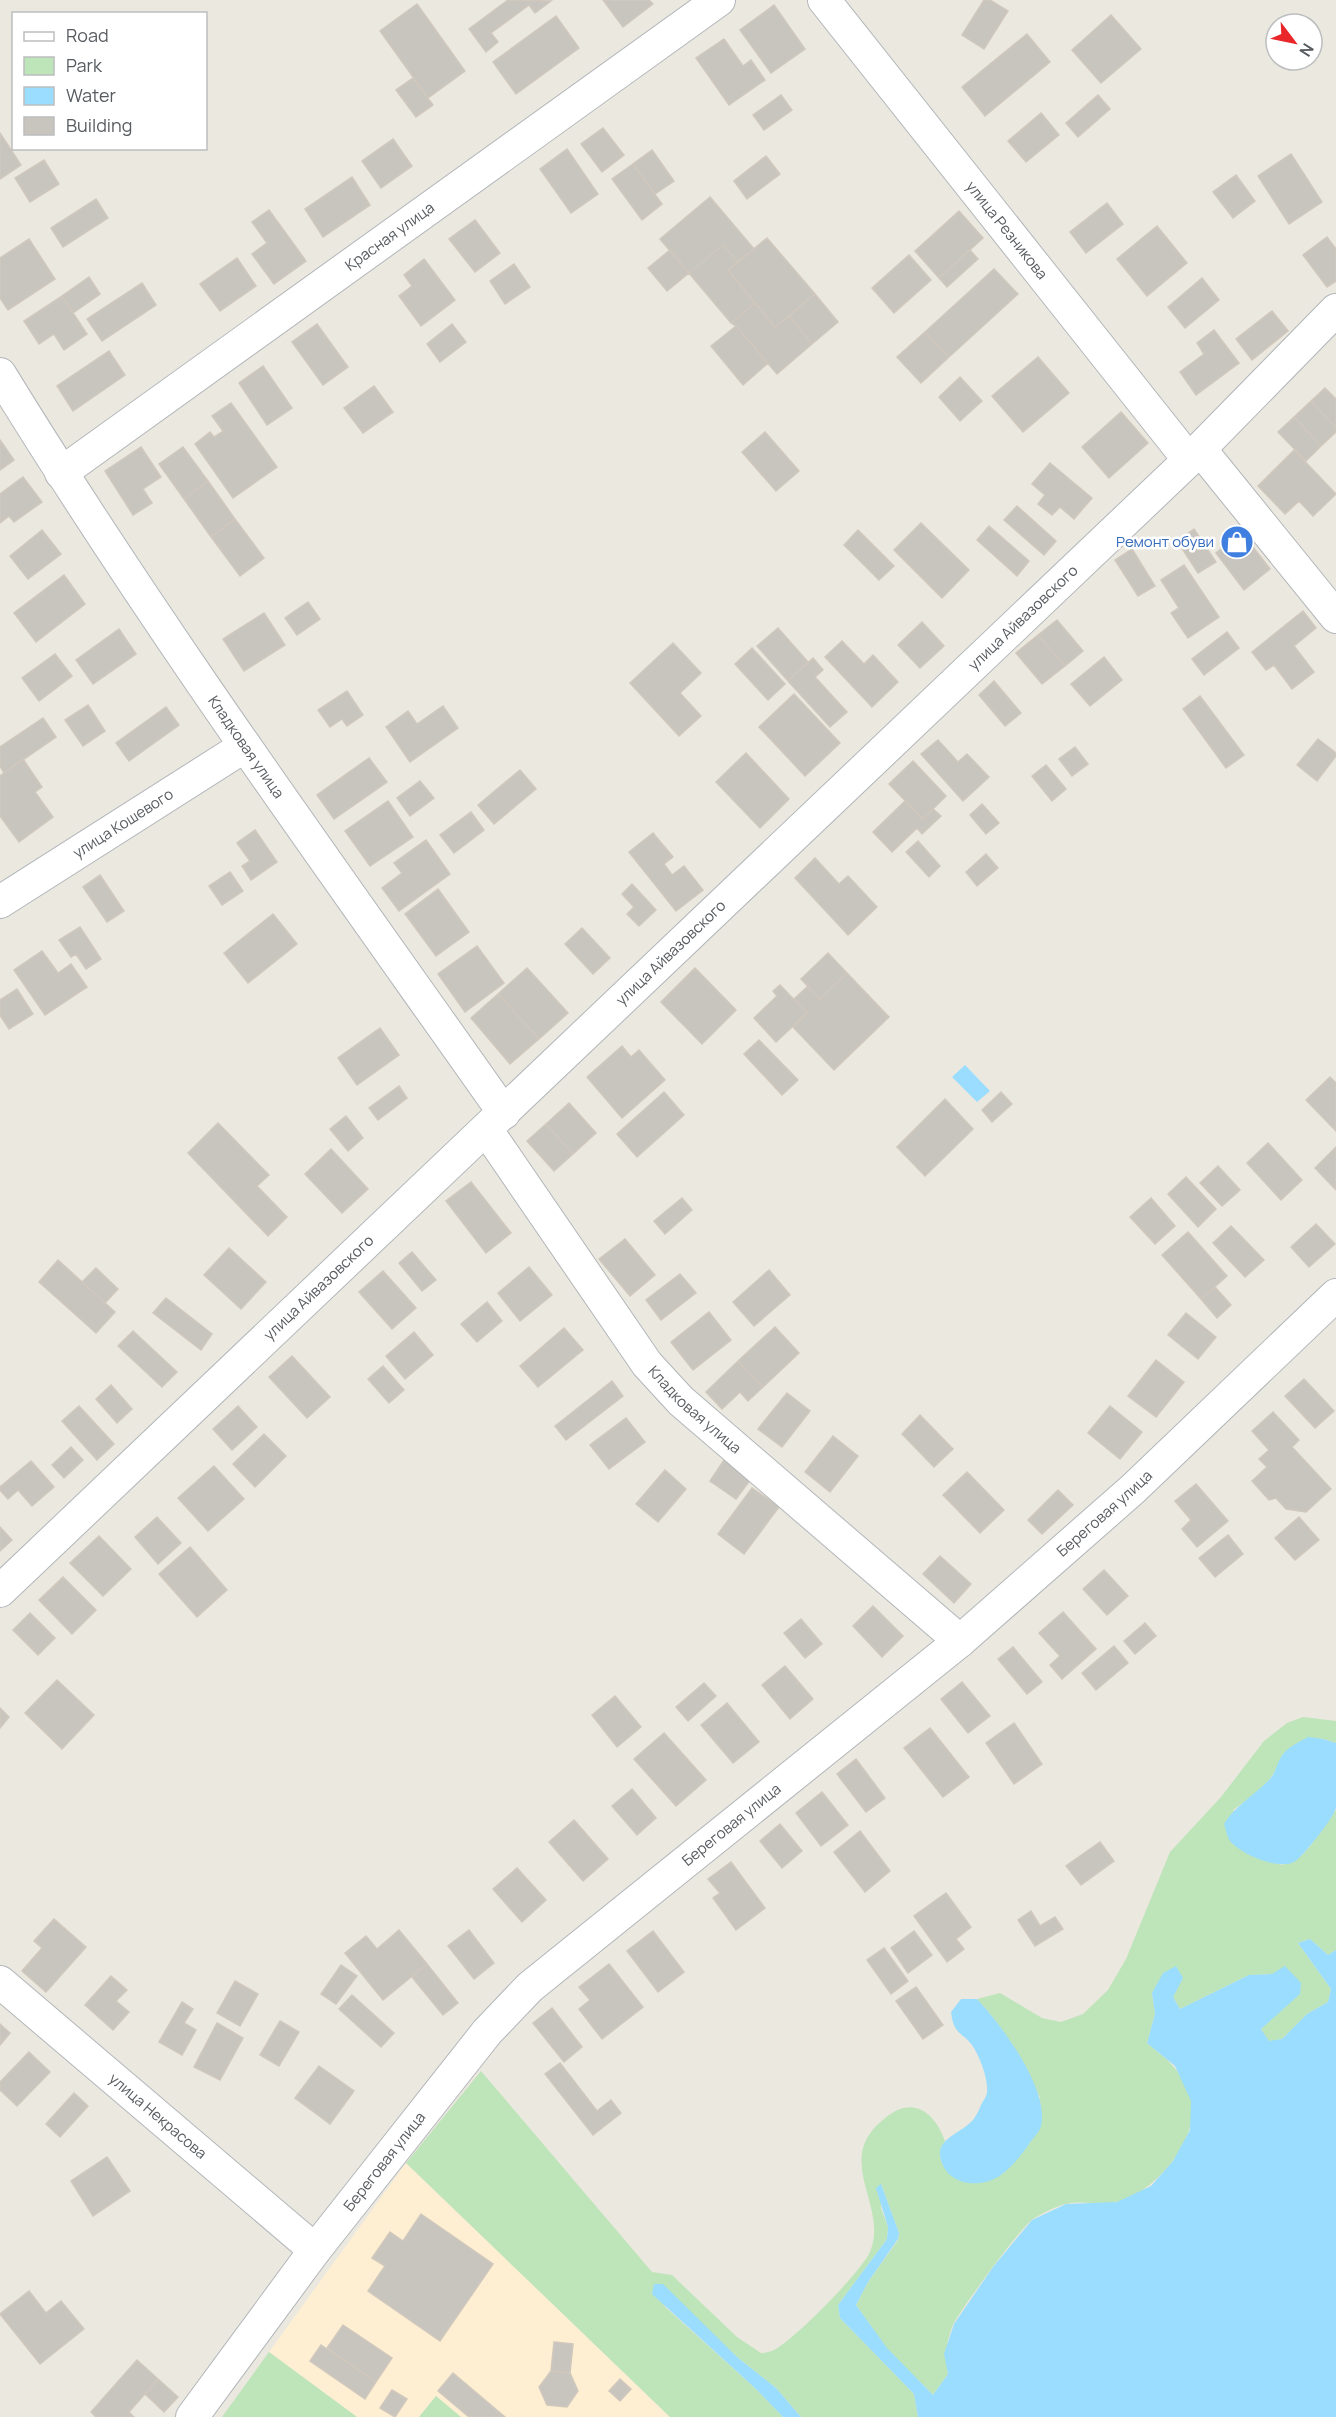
<svg xmlns="http://www.w3.org/2000/svg" width="1336" height="2417" font-family="Manrope,sans-serif">
<style>
.commercial{fill:#feefd2}
.green{fill:#bee4ba}
.water{fill:#9bddff}
.building{fill:#c8c4be;stroke:#d0c8bd;stroke-width:1.5}
.lines{fill:none;stroke-linecap:round;stroke-linejoin:round}
.minor-casing{stroke:#b2b6ba;stroke-width:34}
.minor{stroke:#fff;stroke-width:32}
.labels{text-anchor:middle;stroke-width:5;stroke-linejoin:round;paint-order:stroke}
.street-label{font-size:15px;fill:#585c60;stroke:#fff}
.shop-label{font-size:15px;fill:#366cbe;stroke:#fff;text-anchor:end}
</style>
<rect width="100%" height="100%" fill="#ebe8df"/>
<path class="commercial" d="M406 2163 670 2417H461L436 2396 419 2417H357L269 2352Z"/>
<path class="green" d="M1303 1717 1336 1721V1743L1323 1739 1282 1755C1272 1784 1256 1794 1233 1810L1281 1865C1312 1859 1316 1829 1336 1810V1950L1328 1955 1310 1939 1298 1943 1331 1989 1328 2002 1307 2014 1282 2039 1269 2042 1261 2029 1277 2014 1272 1974 1249 1975 1180 2009 1173 1997 1152 1993 1155 2014 1147 2043C1168 2060 1184 2072 1191 2100 1201 2139 1153 2195 1116 2202 1100 2206 1082 2200 1066 2204 1056 2206 1041 2214 1033 2219 1019 2229 961 2309 953 2325 946 2342 945 2356 948 2374L933 2395 886 2348 856 2305 868 2282 898 2240 899 2233 881 2184V2208L888 2227 887 2239 838 2305 840 2318 914 2394 918 2417H801L776 2388 737 2357 705 2326 663 2305 756 2389 783 2417H670L406 2163 481 2071 652 2272 672 2275 737 2337 761 2353C765 2353 770 2352 774 2350 795 2339 860 2273 870 2252 872 2247 874 2239 874 2234 876 2205 856 2177 863 2148 867 2135 874 2127 884 2119 912 2095 934 2111 945 2141L940 2150 1040 2098C1023 2062 1005 2029 977 1999L1000 1993 1042 2018 1061 2022 1083 2014 1108 1990 1126 1959 1170 1852 1221 1797 1264 1741 1287 1723Z
M269 2352 357 2417H222Z
M436 2396 461 2417H419Z"/>
<path class="water" d="M965 1065 990 1091 977 1102 952 1077Z
M1308 1737 1323 1739 1336 1743C1336 1761 1336 1792 1336 1808 1334 1817 1302 1858 1294 1862 1277 1870 1241 1854 1230 1841 1227 1837 1226 1829 1224 1824 1235 1806 1253 1796 1268 1781 1276 1773 1276 1766 1281 1757 1286 1748 1299 1742 1308 1737Z
M1310 1939 1328 1955 1336 1950V2417H918L914 2394 840 2318 838 2305 887 2239 888 2227 876 2188 881 2184 899 2233 898 2239 868 2282 856 2305 887 2348 933 2395 948 2374 944 2354 954 2324 993 2267 1032 2220 1066 2204 1117 2202 1151 2186 1173 2161 1190 2130 1191 2101 1175 2066 1147 2043 1155 2014 1152 1993 1163 1973 1176 1966 1183 1978 1173 1997 1180 2009 1249 1975 1272 1974 1285 1966 1301 1983 1300 1994 1261 2029 1269 2041 1282 2039 1307 2014 1328 2002 1331 1989 1298 1943Z
M961 1999H977C1001 2024 1050 2090 1041 2126 1040 2131 1034 2137 1031 2141 1023 2153 1013 2166 1001 2175 981 2189 948 2186 941 2160 934 2139 962 2133 973 2120 976 2116 979 2110 981 2105 983 2101 987 2096 987 2092 988 2078 980 2057 972 2045 960 2030 954 2035 951 2012Z
M654 2284H663L737 2357 776 2388 801 2417H783L756 2389 652 2294Z"/>
<path class="building" d="M508 0 551 1 535 13 529 5 491 33 498 42 486 52 469 29Z
M603 0H649L653 4 623 27Z
M984 0H990L1008 11 984 49 962 35Z
M417 4 465 71 428 98 380 31Z
M774 5 805 49 771 73 740 30Z
M1111 15 1141 49 1101 83 1072 50Z
M556 16 579 48 516 94 493 62Z
M1027 34 1050 62 985 116 962 87Z
M724 39 743 66 751 60 765 80 729 105 696 58Z
M413 78 433 105 416 117 396 90Z
M781 95 792 110 764 130 753 115Z
M1098 95 1110 109 1078 137 1066 123Z
M1041 113 1059 135 1026 162 1008 141Z
M603 128 624 155 602 172 581 144Z
M0 133 21 165 0 179Z
M393 139 412 166 381 188 362 161Z
M567 149 598 194 571 213 540 169Z
M652 150 674 181 655 194 633 164Z
M1291 154 1322 202 1289 224 1258 176Z
M766 156 780 174 747 199 734 181Z
M44 160 59 184 30 202 15 178Z
M633 164 662 204 642 220 612 179Z
M1236 175 1255 201 1233 218 1213 192Z
M352 177 370 205 323 237 305 209Z
M710 197 754 249 738 262 723 245 689 273 660 239Z
M96 199 108 218 63 247 51 228Z
M1107 203 1123 224 1086 253 1070 232Z
M269 210 306 261 274 284 252 254 267 243 252 222Z
M959 211 983 238 939 278 915 251Z
M475 220 500 253 475 272 449 239Z
M1157 226 1187 263 1147 296 1117 259Z
M1327 237 1336 249V281L1327 287 1303 255Z
M767 238 815 294 775 327 728 270Z
M29 239 55 279 8 310 0 298V258Z
M723 245 738 262 728 270 755 303 731 323 689 273Z
M670 250 689 273 667 291 648 268Z
M970 250 978 259 947 287 939 278Z
M909 255 931 280 894 313 872 288Z
M237 258 256 286 220 311 200 284Z
M424 259 455 300 421 326 399 296 412 286 404 275Z
M514 264 530 287 505 304 490 281Z
M994 269 1018 294 949 357 925 332Z
M89 277 100 294 73 313 62 296Z
M1202 278 1219 300 1185 328 1168 307Z
M142 283 156 305 102 341 87 319Z
M815 294 838 322 812 344 789 316Z
M62 296 87 334 64 350 54 334 39 344 24 321Z
M755 303 775 327 789 316 812 344 777 374 736 326 731 323Z
M1272 311 1288 331 1252 360 1236 339Z
M317 324 348 367 323 385 292 342Z
M452 324 466 342 440 362 427 344Z
M736 326 768 363 743 385 711 346Z
M1214 330 1239 363 1196 395 1180 372 1204 354 1197 343Z
M925 332 949 357 921 383 897 357Z
M109 351 125 375 73 411 57 386Z
M1038 357 1069 393 1023 432 992 396Z
M263 366 292 408 267 425 239 383Z
M960 377 982 401 960 421 939 397Z
M374 386 393 412 363 433 344 408Z
M1325 388 1336 399V428L1311 401Z
M1311 401 1336 428V432L1321 446 1294 417Z
M231 403 277 467 233 498 195 444 210 432 214 437 223 431 212 416Z
M1121 412 1148 443 1109 478 1082 447Z
M1294 417 1321 446 1306 461 1278 432Z
M765 432 799 471 776 491 742 452Z
M0 440 14 460 0 470Z
M141 447 161 477 143 489 152 503 133 515 105 471Z
M183 447 208 481 184 499 159 464Z
M1294 450 1336 494 1313 516 1299 501 1285 514 1258 486Z
M1050 463 1092 498 1074 519 1060 507 1052 515 1038 504 1045 495 1032 484Z
M23 477 42 502 14 522 9 516 0 523V494Z
M208 481 235 519 211 537 184 499Z
M1017 506 1056 541 1044 555 1004 520Z
M235 519 264 558 240 576 211 537Z
M921 523 969 570 942 598 894 550Z
M989 526 1029 561 1017 576 977 540Z
M1194 529 1216 562 1198 573 1177 541Z
M42 530 61 554 28 579 10 556Z
M858 530 894 566 879 580 844 545Z
M1242 533 1270 569 1244 590 1216 553Z
M1132 549 1155 586 1138 596 1115 560Z
M1184 565 1219 617 1188 638 1171 613 1179 608 1161 580Z
M64 575 85 604 36 642 14 613Z
M308 602 320 619 297 635 285 618Z
M1303 611 1316 628 1294 646 1314 672 1292 689 1274 665 1266 670 1252 652Z
M264 613 285 645 244 671 223 639Z
M1057 620 1083 651 1065 666 1038 635Z
M922 622 944 646 920 668 898 645Z
M778 628 808 662 788 681 757 646Z
M119 629 136 654 93 684 76 660Z
M1227 632 1239 648 1204 675 1192 659Z
M1038 635 1065 666 1042 684 1016 653Z
M842 641 864 664 873 655 898 682 872 707 825 657Z
M673 643 701 673 680 693 701 716 679 736 630 683Z
M752 648 785 684 768 700 735 664Z
M55 654 72 676 39 701 22 678Z
M1104 657 1122 680 1090 706 1071 684Z
M813 658 823 670 815 677 847 712 830 727 788 681Z
M994 681 1021 713 1005 726 979 695Z
M347 691 363 715 347 726 342 719 330 727 318 710Z
M794 694 840 743 805 776 759 727Z
M1200 696 1244 755 1226 768 1183 709Z
M88 705 105 731 83 746 65 720Z
M443 706 458 728 410 762 386 727 408 711 417 724Z
M166 707 179 725 129 761 116 743Z
M43 718 56 737 4 773 0 766V747Z
M1318 739 1336 753V756L1317 781 1297 765Z
M938 740 958 762 967 754 989 777 963 801 921 754Z
M1075 747 1088 764 1072 776 1059 759Z
M746 753 789 799 760 828 716 782Z
M369 758 387 782 334 819 317 795Z
M23 759 42 787 35 792 53 817 19 842 0 816V776Z
M913 761 946 796 923 819 889 784Z
M1046 765 1066 789 1052 801 1032 776Z
M520 770 536 789 494 824 478 805Z
M420 781 434 798 410 816 397 798Z
M388 801 413 837 370 866 345 831Z
M905 801 923 819 933 809 941 816 922 834 917 828 892 852 873 832Z
M982 804 999 823 986 834 970 815Z
M471 812 484 830 454 853 440 835Z
M255 830 277 862 251 880 242 866 250 861 237 843Z
M653 833 673 857 664 864 672 875 684 866 703 890 676 911 629 852Z
M426 840 450 874 399 911 382 888 402 873 394 863Z
M918 841 940 866 929 877 906 852Z
M986 854 998 868 977 886 966 872Z
M815 858 839 884 848 876 877 907 848 935 795 878Z
M230 872 243 891 222 905 209 886Z
M100 875 124 911 107 922 83 887Z
M632 884 656 910 639 926 627 914 634 907 622 894Z
M438 889 469 932 436 956 405 914Z
M273 914 297 944 248 983 224 953Z
M80 927 101 959 86 969 76 954 71 957 59 940Z
M582 928 610 958 593 974 565 944Z
M477 946 504 983 465 1012 438 974Z
M42 951 58 973 71 964 87 987 45 1015 14 970Z
M828 953 847 973 820 999 801 979Z
M527 968 568 1013 539 1039 498 994Z
M695 968 736 1010 702 1044 661 1002Z
M847 973 889 1017 834 1070 793 1027 807 1013 794 999 808 986 820 999Z
M780 985 807 1013 776 1042 754 1018 777 996 773 991Z
M17 989 33 1014 9 1029 0 1015V1000Z
M498 994 539 1039 510 1064 471 1018Z
M380 1028 399 1055 357 1085 338 1058Z
M759 1040 798 1080 782 1095 744 1054Z
M622 1046 631 1057 639 1050 665 1080 622 1118 587 1077Z
M1330 1077 1336 1083V1131L1306 1100Z
M399 1086 407 1098 378 1120 369 1108Z
M664 1092 684 1115 637 1157 617 1134Z
M1001 1092 1012 1104 992 1122 982 1110Z
M945 1099 973 1129 925 1176 897 1147Z
M569 1103 596 1133 573 1154 546 1124Z
M346 1116 363 1138 348 1151 330 1129Z
M218 1123 269 1175 257 1186 287 1217 268 1236 188 1153Z
M546 1124 573 1154 554 1171 527 1141Z
M1268 1143 1302 1180 1281 1200 1247 1163Z
M1336 1147V1190L1315 1168Z
M331 1149 368 1189 342 1213 305 1174Z
M1218 1166 1240 1190 1222 1206 1200 1183Z
M1186 1177 1216 1209 1198 1227 1168 1194Z
M471 1182 511 1233 486 1253 446 1201Z
M682 1198 692 1210 665 1234 654 1221Z
M1151 1198 1175 1226 1155 1244 1130 1217Z
M1316 1224 1335 1244 1309 1267 1291 1247Z
M1231 1226 1264 1260 1245 1277 1213 1243Z
M1188 1232 1227 1276 1201 1299 1162 1255Z
M625 1239 655 1275 630 1296 599 1259Z
M229 1248 266 1282 241 1309 204 1275Z
M412 1252 436 1280 422 1291 399 1263Z
M58 1260 115 1312 96 1333 39 1282Z
M529 1267 552 1295 520 1321 498 1293Z
M96 1268 118 1289 105 1303 82 1282Z
M769 1270 790 1295 754 1326 733 1302Z
M383 1271 416 1308 392 1329 359 1292Z
M680 1274 696 1293 661 1320 646 1300Z
M1215 1287 1231 1305 1217 1318 1201 1299Z
M166 1298 212 1334 201 1350 153 1313Z
M487 1302 502 1321 477 1342 461 1324Z
M709 1312 731 1340 693 1370 671 1342Z
M1186 1313 1216 1337 1198 1359 1168 1335Z
M775 1327 799 1353 763 1387 738 1361Z
M564 1328 583 1350 538 1387 520 1366Z
M133 1331 177 1372 162 1387 118 1346Z
M414 1332 433 1355 405 1379 386 1356Z
M292 1356 330 1397 307 1418 269 1377Z
M1156 1360 1184 1382 1156 1417 1128 1396Z
M738 1361 763 1387 748 1401 740 1392 722 1409 706 1392Z
M383 1366 404 1390 389 1403 368 1379Z
M1304 1379 1334 1411 1315 1428 1285 1396Z
M612 1381 623 1396 566 1440 555 1426Z
M111 1385 132 1409 117 1423 96 1399Z
M787 1393 810 1411 782 1447 758 1429Z
M79 1406 114 1444 97 1460 62 1421Z
M238 1406 257 1427 232 1450 213 1429Z
M1110 1406 1142 1432 1120 1459 1088 1433Z
M1273 1412 1299 1440 1292 1447 1331 1489 1306 1512 1286 1509 1276 1498 1269 1500 1252 1481 1267 1467 1259 1459 1269 1450 1252 1431Z
M920 1415 953 1449 934 1467 902 1434Z
M626 1418 645 1442 609 1469 590 1445Z
M264 1434 286 1456 255 1487 233 1464Z
M833 1436 858 1456 830 1492 805 1472Z
M71 1447 83 1460 64 1478 52 1465Z
M724 1460 751 1479 736 1499 710 1481Z
M31 1461 54 1487 32 1506 18 1490 8 1499 0 1490V1487Z
M214 1466 244 1499 208 1531 178 1498Z
M665 1470 686 1489 658 1522 636 1504Z
M967 1472 1004 1510 980 1533 943 1495Z
M1196 1484 1228 1521 1197 1547 1182 1529 1191 1520 1175 1501Z
M752 1488 779 1507 744 1554 718 1534Z
M1058 1490 1073 1505 1042 1534 1028 1520Z
M157 1517 181 1543 158 1564 135 1537Z
M1299 1517 1319 1540 1295 1560 1275 1538Z
M0 1527 12 1540 0 1551Z
M1228 1535 1243 1554 1215 1577 1199 1558Z
M99 1536 131 1569 103 1596 70 1563Z
M190 1547 227 1590 197 1617 159 1574Z
M940 1556 971 1584 954 1603 923 1574Z
M1104 1570 1128 1596 1107 1615 1083 1589Z
M63 1577 96 1610 72 1634 39 1600Z
M873 1606 903 1636 882 1657 853 1626Z
M1063 1612 1096 1649 1062 1679 1050 1665 1060 1656 1039 1633Z
M30 1613 55 1638 38 1655 13 1630Z
M801 1619 822 1644 805 1658 784 1633Z
M1145 1623 1156 1636 1135 1654 1124 1641Z
M1114 1646 1128 1663 1096 1690 1082 1673Z
M1013 1647 1042 1682 1027 1694 998 1659Z
M785 1666 813 1699 790 1719 762 1685Z
M57 1680 94 1715 62 1749 25 1713Z
M962 1682 990 1716 968 1733 941 1699Z
M704 1683 716 1696 688 1721 676 1707Z
M615 1696 641 1727 617 1747 592 1715Z
M727 1703 759 1742 733 1763 701 1725Z
M0 1708 9 1717 0 1728Z
M1014 1723 1042 1764 1014 1784 986 1743Z
M930 1728 969 1777 943 1797 904 1748Z
M664 1733 706 1780 676 1806 634 1759Z
M856 1759 885 1798 866 1812 837 1774Z
M632 1789 656 1818 637 1835 612 1806Z
M822 1792 848 1825 821 1846 796 1813Z
M574 1820 608 1859 583 1881 549 1842Z
M780 1824 802 1851 782 1868 760 1841Z
M860 1831 890 1871 865 1892 834 1852Z
M1100 1842 1114 1861 1081 1885 1066 1866Z
M731 1862 765 1908 736 1930 713 1898 720 1893 708 1879Z
M517 1868 546 1900 522 1922 493 1889Z
M946 1893 971 1927 956 1939 964 1949 947 1962 914 1916Z
M1031 1911 1040 1926 1055 1917 1063 1929 1035 1946 1018 1920Z
M54 1919 86 1947 46 1992 22 1971 42 1948 34 1941Z
M399 1930 427 1964 383 2000 345 1953 366 1936 377 1949Z
M469 1930 494 1963 474 1979 448 1946Z
M653 1931 684 1972 658 1992 627 1951Z
M914 1931 932 1955 908 1973 891 1948Z
M884 1948 908 1981 891 1994 867 1960Z
M427 1964 458 2003 443 2015 412 1977Z
M609 1964 643 2007 602 2039 579 2009 590 2000 579 1987Z
M341 1965 357 1976 336 2004 321 1994Z
M111 1976 127 1990 116 2001 129 2012 113 2030 85 2005Z
M235 1981 258 1994 240 2026 217 2013Z
M916 1987 943 2025 923 2039 896 2001Z
M352 1995 394 2033 381 2047 339 2009Z
M182 2002 193 2009 184 2023 196 2030 182 2055 159 2042Z
M552 2008 582 2047 564 2062 533 2023Z
M280 2021 299 2032 279 2066 260 2055Z
M217 2023 243 2038 220 2080 194 2067Z
M0 2024 10 2033 0 2045Z
M29 2052 50 2072 17 2106 0 2090V2082Z
M560 2063 597 2111 611 2100 621 2113 593 2135 545 2074Z
M319 2066 354 2091 330 2124 295 2098Z
M74 2093 88 2106 60 2137 46 2124Z
M107 2157 130 2191 93 2216 71 2181Z
M421 2214 493 2264 440 2341 368 2291 385 2266 372 2258 390 2232 403 2241Z
M29 2291 46 2313 61 2301 84 2329 40 2364 0 2314Z
M343 2325 392 2358 376 2382 327 2348Z
M554 2342 573 2344 570 2373 551 2371Z
M321 2345 376 2382 365 2399 310 2361Z
M137 2360 158 2379 129 2412 134 2417H96L91 2412Z
M551 2371 570 2373 578 2391 567 2407 547 2405 539 2387Z
M453 2373 505 2417H469L438 2391Z
M158 2379 178 2397 164 2412 145 2394Z
M620 2379 631 2389 620 2401 609 2391Z
M392 2390 407 2399 395 2417 380 2408Z"/>
<g class="lines">
<defs>
<g id="minor">
<path id="s1" d="M824 0 1189 460"/>
<path id="s2" d="M0 374C156 628 332 869 504 1113"/>
<path d="M1200 449 1336 617"/>
<path id="s3" d="M61 473 719 0"/>
<path id="s4" d="M0 902 245 746"/>
<path id="s5" d="M486 1129 647 1364 681 1401 960 1641"/>
<path id="s6" d="M0 1591 1189 460 1336 310"/>
<path id="s7" d="M0 1982 315 2250"/>
<path id="s8" d="M192 2417 315 2250 487 2032 530 1987 960 1641 1133 1489 1336 1295"/>
</g>
</defs>
<use href="#minor" class="minor-casing"/>
<use href="#minor" class="minor"/>
</g>
<defs>
<symbol id="shop-disc" viewBox="-11 -11 22 22"><circle r="9.5" fill="#3f7fe0" stroke="#fff"/><path d="M-5-2.5h2.3a2.7 3.5 0 0 1 5.4 0H5L5.5 6h-11ZM-1.5-2.5h3a1.5 2.3 0 0 0-3 0Z" fill="#fff"/></symbol>
</defs>
<g fill-rule="evenodd">
<use href="#shop-disc" x="1218" y="523" width="38" height="38"/>
</g>
<g class="labels">
<g class="street-label">
<text dy="5" stroke="none"><textPath href="#s1" startOffset="294">улица Резникова</textPath></text>
<text dy="5" stroke="none"><textPath href="#s3" startOffset="405">Красная улица</textPath></text>
<text dy="5" stroke="none"><textPath href="#s6" startOffset="1412">улица Айвазовского</textPath></text>
<text dy="5" stroke="none"><textPath href="#s2" startOffset="447">Кладковая улица</textPath></text>
<text dy="5" stroke="none"><textPath href="#s4" startOffset="146">улица Кошевого</textPath></text>
<text dy="5" stroke="none"><textPath href="#s6" startOffset="926">улица Айвазовского</textPath></text>
<text dy="5" stroke="none"><textPath href="#s6" startOffset="440">улица Айвазовского</textPath></text>
<text dy="5" stroke="none"><textPath href="#s5" startOffset="351">Кладковая улица</textPath></text>
<text dy="5" stroke="none"><textPath href="#s8" startOffset="1292">Береговая улица</textPath></text>
<text dy="5" stroke="none"><textPath href="#s8" startOffset="806">Береговая улица</textPath></text>
<text dy="5" stroke="none"><textPath href="#s7" startOffset="207">улица Некрасова</textPath></text>
<text dy="5" stroke="none"><textPath href="#s8" startOffset="320">Береговая улица</textPath></text>
</g>
<g class="shop-label">
<text x="1214" y="547">Ремонт обуви</text>
</g>
</g>
<rect x="12" y="12" width="195" height="138" fill="#ffffff" stroke="#bcbebf" stroke-width="1.5"/>
<rect x="24" y="32" width="30" height="9" fill="#ffffff" stroke="#bcbebf" stroke-width="1.5"/>
<text x="66" y="42" font-size="18" fill="#585c60">Road</text>
<rect x="24" y="57" width="30" height="18" fill="#bee4ba" stroke="#bcbebf" stroke-width="1.5"/>
<text x="66" y="72" font-size="18" fill="#585c60">Park</text>
<rect x="24" y="87" width="30" height="18" fill="#9bddff" stroke="#bcbebf" stroke-width="1.5"/>
<text x="66" y="102" font-size="18" fill="#585c60">Water</text>
<rect x="24" y="117" width="30" height="18" fill="#c8c4be" stroke="#bcbebf" stroke-width="1.5"/>
<text x="66" y="132" font-size="18" fill="#585c60">Building</text>
<g transform="translate(1294 42) rotate(122)"><circle r="28" fill="#ffffff" stroke="#bcbebf" stroke-width="1.5"/>
<path d="M0-4.5L10 22L0 15L-10 22Z" fill="#e9272a"/>
<text y="-9" font-size="16" font-weight="bold" text-anchor="middle" fill="#585c60">N</text>
</g>
</svg>
